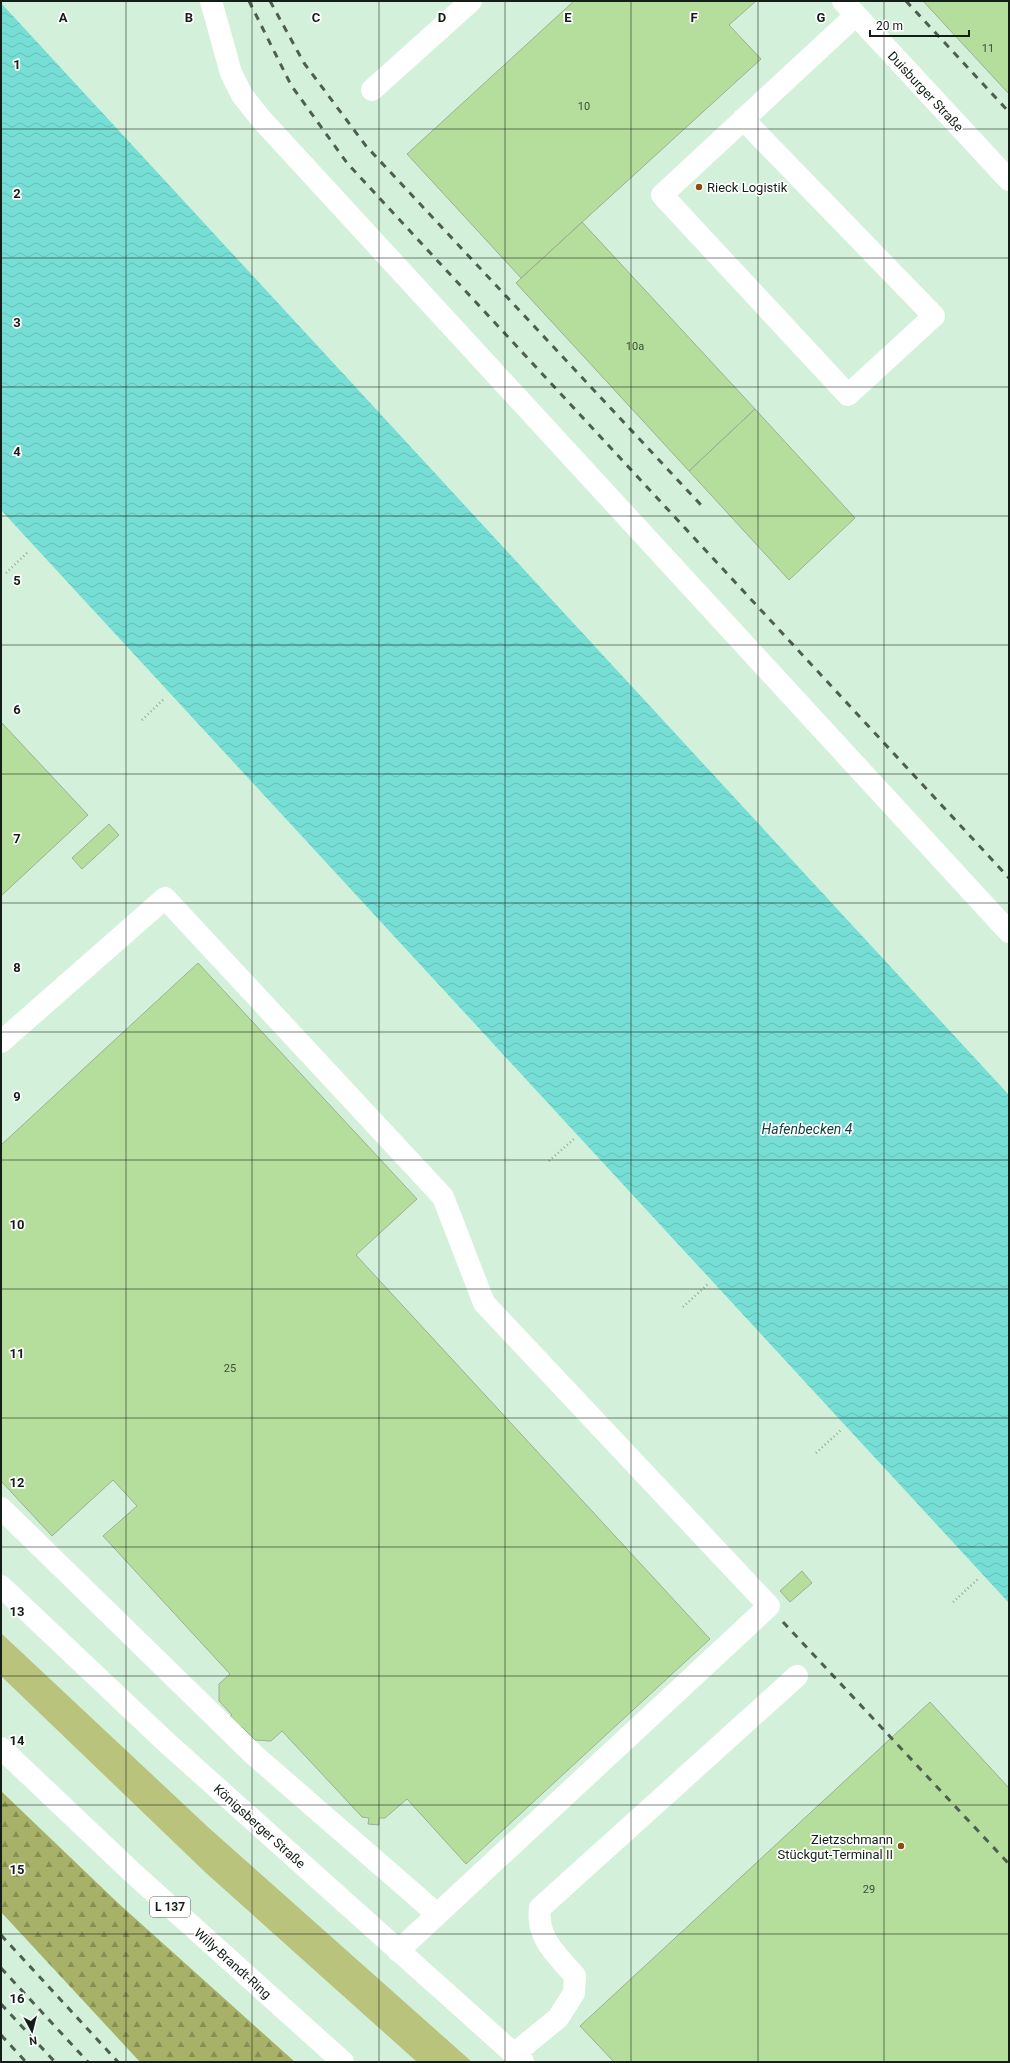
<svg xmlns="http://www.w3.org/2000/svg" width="1010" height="2063" font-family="Roboto,sans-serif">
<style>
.green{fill:#b9c37c}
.forest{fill:url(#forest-firs)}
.water{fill:url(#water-waves)}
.building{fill:#b5dd9b;stroke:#9eb093}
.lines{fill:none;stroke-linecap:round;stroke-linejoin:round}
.path{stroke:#94ab99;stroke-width:2.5;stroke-dasharray:1 3;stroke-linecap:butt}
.minor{stroke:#fff;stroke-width:22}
.major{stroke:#fff;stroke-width:22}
.rail{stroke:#4e5f52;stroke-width:3;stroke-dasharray:7 7;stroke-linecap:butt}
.grid{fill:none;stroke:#131e16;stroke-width:1;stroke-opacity:0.55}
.poi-dot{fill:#8b4f0d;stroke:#fff;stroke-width:1.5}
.labels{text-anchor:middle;stroke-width:3.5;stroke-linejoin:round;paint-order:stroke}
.number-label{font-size:11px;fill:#3c4e37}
.shield{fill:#fff;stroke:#5a625c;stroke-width:1}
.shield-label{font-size:12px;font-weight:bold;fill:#131e16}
.street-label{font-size:13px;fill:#131e16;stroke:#fff}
.poi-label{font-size:13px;fill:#131e16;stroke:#fff;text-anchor:start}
.water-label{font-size:14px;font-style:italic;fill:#11423e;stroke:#fff}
.grid-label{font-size:13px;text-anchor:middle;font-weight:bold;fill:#131e16;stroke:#fff;stroke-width:3.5;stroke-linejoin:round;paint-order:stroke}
</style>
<defs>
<pattern id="forest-firs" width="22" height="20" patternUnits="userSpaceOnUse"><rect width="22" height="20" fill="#a7b167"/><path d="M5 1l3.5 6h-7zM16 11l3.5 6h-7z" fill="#878f54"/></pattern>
<pattern id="water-waves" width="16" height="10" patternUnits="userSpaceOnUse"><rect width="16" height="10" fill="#76ded5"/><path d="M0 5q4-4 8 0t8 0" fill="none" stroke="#65beb6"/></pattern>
</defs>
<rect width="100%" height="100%" fill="#d3f1da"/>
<path class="green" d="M1 1633 209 1828 472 2062H417L206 1873 1 1676Z"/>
<path class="forest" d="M1 1791 118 1903 295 2062H140L1 1912Z"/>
<path class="water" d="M1 3 1009 1095V1603L1 510Z"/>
<path class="building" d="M574 1H756L729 25 761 59 521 278 407 154Z
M923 1H1009V94Z
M582 222 755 409 689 471 516 283Z
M755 409 855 518 789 580 689 471Z
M1 722 88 815 1 896Z
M109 824 119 835 82 869 72 858Z
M198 963 417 1199 356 1255 710 1639 466 1864 407 1799 385 1818H379V1825L368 1824 369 1818 362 1817 282 1731 271 1741 255 1740 242 1727 239 1729 228 1718 232 1715 219 1701V1684L230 1674 103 1536 137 1506 113 1480 52 1536 1 1481V1145Z
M802 1571 812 1583 790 1602 780 1591Z
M930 1702 1009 1788V2062H614L580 2026Z"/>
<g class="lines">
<path class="path" d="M6 573 29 551
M142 720 165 698
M549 1161 574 1139
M683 1307 708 1284
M816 1453 841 1430
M953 1602 978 1579"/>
<path class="minor" d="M211 1 231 73 242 95 261 119 1009 932
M843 1 1009 180
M372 90 471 1
M743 119 934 316 848 395 662 195 856 15
M1 1042 165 898 443 1197 484 1303 769 1606 398 1951
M1 1508 253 1754 437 1914
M1 1586 166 1742 523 2062
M514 2054 558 2018 574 1993 575 1976C557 1955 536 1938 540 1908L797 1676"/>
<path class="major" d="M1 1748 134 1874 343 2062"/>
<path class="rail" d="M249 1 291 85 347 163 1009 878
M270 1 304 63 366 146 701 505
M906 1 1009 112
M783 1622 1009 1864
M1 1935 118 2062
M1 1968 88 2062
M1 2004 55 2062
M1 2035 26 2062"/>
</g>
<path class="grid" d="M126 1V2062M252 1V2062M379 1V2062M505 1V2062M631 1V2062M758 1V2062M884 1V2062M1 129H1009M1 258H1009M1 387H1009M1 516H1009M1 645H1009M1 774H1009M1 903H1009M1 1032H1009M1 1160H1009M1 1289H1009M1 1418H1009M1 1547H1009M1 1676H1009M1 1805H1009M1 1934H1009"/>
<g class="poi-dot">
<circle cx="699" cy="187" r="4"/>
<circle cx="901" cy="1846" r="4"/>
</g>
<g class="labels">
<g class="number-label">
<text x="988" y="52">11</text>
<text x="584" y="110">10</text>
<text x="635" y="350">10a</text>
<text x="230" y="1372">25</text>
<text x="869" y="1893">29</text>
</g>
<rect class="shield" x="150" y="1897" width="40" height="20" rx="3"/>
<g class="shield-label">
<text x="170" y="1911">L 137</text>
</g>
<g class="street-label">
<text transform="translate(926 91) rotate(47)" y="5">Duisburger Straße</text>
<text transform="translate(260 1826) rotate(42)" y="5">Königsberger Straße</text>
<text transform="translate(233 1963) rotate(42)" y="5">Willy-Brandt-Ring</text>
</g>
<g class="poi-label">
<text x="707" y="192">Rieck Logistik</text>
<text x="893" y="1844" text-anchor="end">Zietzschmann<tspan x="893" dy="15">Stückgut-Terminal II</tspan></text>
</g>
<g class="water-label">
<text x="807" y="1134">Hafenbecken 4</text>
</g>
</g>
<g class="grid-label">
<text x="63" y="22">A</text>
<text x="189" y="22">B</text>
<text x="316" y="22">C</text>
<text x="442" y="22">D</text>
<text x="568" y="22">E</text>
<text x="694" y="22">F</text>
<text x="821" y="22">G</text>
<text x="17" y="69">1</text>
<text x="17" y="198">2</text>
<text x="17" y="327">3</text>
<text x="17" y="456">4</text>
<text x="17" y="585">5</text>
<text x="17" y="714">6</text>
<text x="17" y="843">7</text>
<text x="17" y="972">8</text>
<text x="17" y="1101">9</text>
<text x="17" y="1229">10</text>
<text x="17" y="1358">11</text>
<text x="17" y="1487">12</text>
<text x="17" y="1616">13</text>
<text x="17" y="1745">14</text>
<text x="17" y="1874">15</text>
<text x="17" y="2003">16</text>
</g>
<rect width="1010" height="2063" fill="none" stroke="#131e16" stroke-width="4"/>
<g transform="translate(32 2031) rotate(173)" stroke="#ffffff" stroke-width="3" paint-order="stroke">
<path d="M0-3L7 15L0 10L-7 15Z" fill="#131e16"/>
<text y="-6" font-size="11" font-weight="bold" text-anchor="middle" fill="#131e16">N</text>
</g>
<path d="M870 30v6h99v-6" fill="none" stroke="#131e16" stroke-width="2"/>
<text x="876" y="30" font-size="12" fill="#131e16" stroke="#ffffff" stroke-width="3" paint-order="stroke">20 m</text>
</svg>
